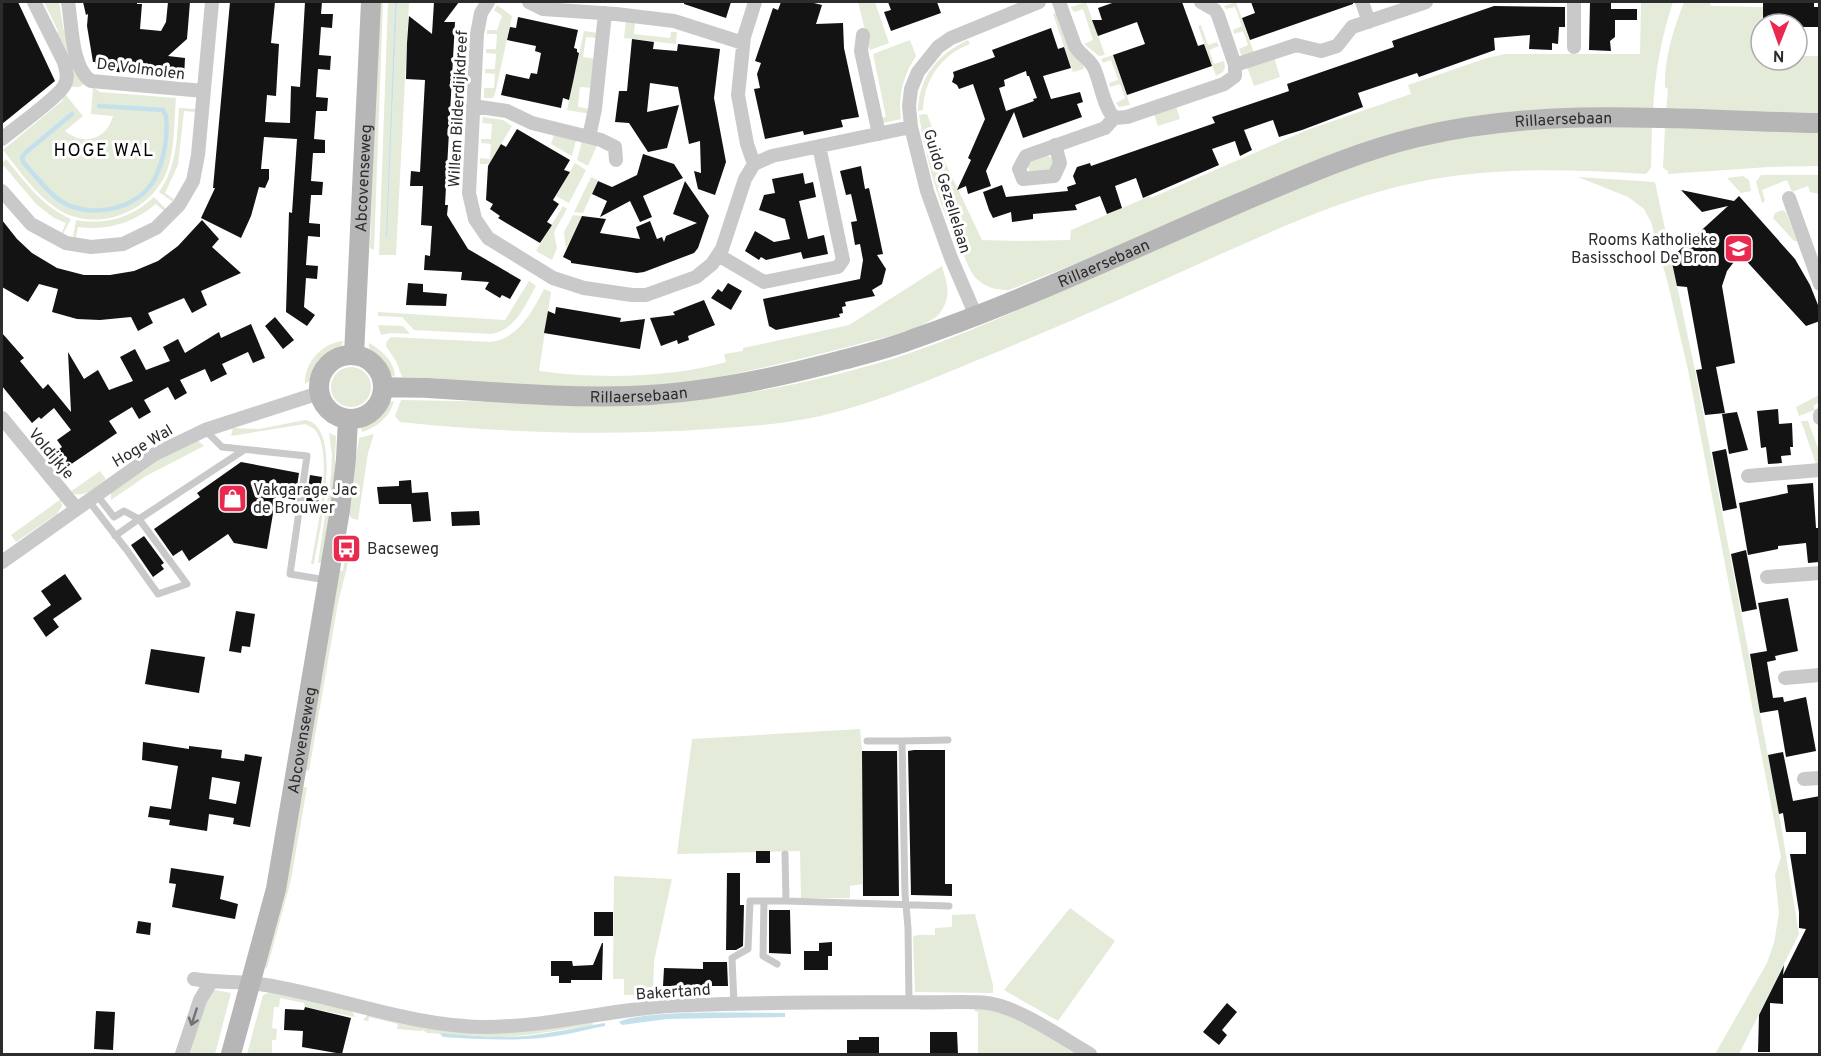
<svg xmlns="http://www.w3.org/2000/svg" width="1821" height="1056" font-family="Overpass,sans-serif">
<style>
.green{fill:#e5ebd9}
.water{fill:#c4e1eb}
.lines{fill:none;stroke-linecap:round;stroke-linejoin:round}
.stream{stroke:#c4e1eb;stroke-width:4.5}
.building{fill:#131313;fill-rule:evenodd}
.lane{stroke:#c9c9c9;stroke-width:7}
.street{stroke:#c9c9c9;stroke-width:14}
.secondary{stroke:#b6b6b6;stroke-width:20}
.oneway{stroke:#737373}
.labels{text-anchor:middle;stroke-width:6;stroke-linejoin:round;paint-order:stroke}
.street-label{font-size:16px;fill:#2c2c2c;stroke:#fff}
.poi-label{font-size:16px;fill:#2c2c2c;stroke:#fff;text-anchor:start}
.neighbourhood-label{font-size:18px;letter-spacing:1.5px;fill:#000;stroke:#fff}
</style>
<rect width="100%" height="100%" fill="#fff"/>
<path class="green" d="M44 2H59L64 31 68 33 86 83 79 87H69L57 36 58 31Z
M378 2H383L374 250 370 248Z
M388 2H395L387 238 397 2H409L396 255H379Z
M858 2H875L889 43 870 50Z
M1086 2 1105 55 1099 56 1084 44 1093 40 1083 9 1074 12 1071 7Z
M1236 2 1254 53 1242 57 1239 49 1248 45 1243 31 1234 34 1233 30 1242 26 1235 7 1226 9 1224 6Z
M1641 2H1673C1661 38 1655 73 1653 110L1485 116 1145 236 1009 290C997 290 987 288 978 280 971 274 968 265 964 256 941 212 926 163 919 115L927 114 945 162 982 240 1022 241 1070 240 1071 230 1150 196 1151 198 1307 130 1411 94 1408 85 1487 58 1505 54H1640Z
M1684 2H1710L1711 6 1763 7 1761 60H1797V56H1819V114L1666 111 1668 89 1665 87C1664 58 1674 28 1684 2Z
M497 5 512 16 495 94 493 98H484V88H494L495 74 485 73V69H495L496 54 486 53V49H496L497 34H487V30H497L502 16 494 10Z
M1057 12 1082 61 1084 69 1073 72 1053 14Z
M626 20 635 21 634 34 670 38 671 32H677L676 44 624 38Z
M1201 25 1208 45 1217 42 1219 46 1209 50 1214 64 1224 61 1225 67 1223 72 1216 76 1198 26Z
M584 31 599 33 598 38 586 37 583 57 596 59 593 88 580 87 578 107 590 109V114L567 110Z
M910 40 916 56C903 76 898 95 901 119L883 123 882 118 886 117 873 54Z
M968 40 970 44C941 55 924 80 923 110L918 111C919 76 938 54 968 40Z
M1113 55 1130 105 1119 107 1116 103 1125 98 1120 84 1110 87 1109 83 1118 80 1111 60 1103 63 1101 59Z
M1274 57 1280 77 1254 86 1247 67Z
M93 87 100 92 176 98C174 122 175 149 167 171 150 214 94 234 56 208 34 193 19 170 3 150L62 101 65 94 83 116 65 131C83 146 107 140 113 116L91 114Z
M1176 106 1180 119 1158 126 1154 114Z
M179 108 196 109 195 112 184 111 178 165 165 193 174 199 173 202 159 192C177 167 177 137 179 108Z
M483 117 503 120 512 126 489 164H480V158L490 159 491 144 481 143V139H491L492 124 482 123Z
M1586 126 1652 127 1651 168 1646 174C1560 169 1485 166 1400 186 1335 202 1273 231 1212 258 1135 293 1058 327 980 359 934 378 888 398 840 411 798 423 755 426 711 429 608 436 503 433 400 422L395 416 401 400C502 401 603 407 704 398 768 392 832 377 892 359 949 341 1005 316 1059 292 1122 265 1184 237 1247 210 1294 189 1341 167 1390 152 1454 133 1520 129 1586 126Z
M1665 127 1819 131V166L1769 167 1668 174V171L1663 168Z
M554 135 576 140 572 156 551 144Z
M582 141 597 145 588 166 577 160Z
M1048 155 1054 162 1050 170 1030 173 1028 167 1032 159Z
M6 159C26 183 42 206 71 219L63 234H61L66 223 54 218 36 204 4 166 2 168V163Z
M575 163 586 170 569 203 556 196Z
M1761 175H1819V194L1810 192 1808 186 1792 192 1787 180 1762 190 1765 201 1762 203 1756 182Z
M1743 176 1749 180 1751 191 1741 193 1727 178Z
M591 177 598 180 583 213 574 212Z
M1578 177 1655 182 1695 370 1780 819 1799 934 1739 1054H1715L1767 963 1774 943 1779 913 1775 875 1781 857 1688 370 1668 284 1651 222 1644 209 1628 197Z
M154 197 166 209 164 211 156 204C133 223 108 231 78 227L76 238 73 237 76 220C107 225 131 218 154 197Z
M563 206 567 209 554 232 557 248 552 260 536 251Z
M1782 210 1786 212 1797 241H1794L1773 218 1775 213Z
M573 215 582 216 566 249 564 232Z
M942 266C945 278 950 289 946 301 944 308 939 316 933 319 911 333 876 339 851 346 766 368 681 390 592 388 561 388 528 388 497 384 465 381 434 377 402 377L397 363 386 346 387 341 391 337 491 342C519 338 532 312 544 289L551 292 539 371C596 379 670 378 726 362L724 354 743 351V348L849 325Z
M529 281 536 286C525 305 516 330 491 334L414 330 402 317 378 316V312L505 320Z
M378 325 403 326 410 334 390 333 381 335Z
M343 341C341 351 330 354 323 362 317 370 314 379 305 384 304 363 322 343 343 341Z
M369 343C382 350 395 362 395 377 384 373 367 355 369 343Z
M331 387a20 20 0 1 1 40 0a20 20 0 1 1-40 0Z
M1819 395V402L1813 406 1815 410 1799 416 1796 407Z
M394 401C390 417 377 427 362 432L361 429C368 419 381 402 394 401Z
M305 420C345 425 318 538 314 564H311C316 535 334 456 316 431 314 428 309 426 305 424L231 436 233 428 259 429Z
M1801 421H1808L1819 451V464H1816Z
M329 433 336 436 334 486 324 562 318 563 331 475 332 455Z
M374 434 368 453 358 520 351 518 348 513 359 438Z
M197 440 204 446 146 476 111 500V491L160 458Z
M100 471 106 479C95 487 84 500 70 492Z
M61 499 62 506 57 514 16 542 11 535Z
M346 550 351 551 338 603 309 771 304 769 338 570 343 571Z
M860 729 862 751V884L850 886V898H801L800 851 677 854 692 739Z
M307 787 291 880 267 968 263 967 301 788Z
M614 876 672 879 654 961 653 995H624V979H613Z
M1070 908 1115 941 1058 1021 1004 990Z
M975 914 993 985V993L915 992 913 937 917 935H935V928L952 927V915Z
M215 990 231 993 215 1054H186C192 1038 200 998 215 990Z
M272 992 351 1008 355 1017 305 1007 304 1003 280 998 279 1007H274L272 1028 277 1029 276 1040H272V1054H247L263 995Z
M972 1005 1014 1017 1083 1054H978V1012L975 1011 974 1008 920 1010 923 1006Z
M370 1012 411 1022 592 1020 593 1025 528 1035 499 1037 427 1033 423 1030 421 1031 397 1029 398 1024 369 1017 368 1021 363 1020Z"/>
<path class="water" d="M395 2H397L387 238 386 237Z
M785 1013V1017L667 1019 622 1025 619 1022C644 1009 751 1013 785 1013Z
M605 1023V1026C584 1030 563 1036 541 1038 508 1041 476 1039 443 1037L440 1034 443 1033C471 1036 499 1038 527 1036 553 1033 579 1027 605 1023Z"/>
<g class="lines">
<path class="stream" d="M72 114 25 153 22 157 23 162C35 175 48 193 62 202 91 219 139 210 155 178 164 161 168 135 166 116L163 110 99 106"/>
</g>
<path class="building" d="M2 2H18L55 81 2 124Z
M83 2H137V4H142L140 29 161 31 166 22 168 2H190L187 39 168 56 185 58 184 78 95 70V62H93L87 26 88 14 86 15Z
M230 2H275L271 43 279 44 276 96 267 95 265 122 290 123 291 86 300 87 305 2H322L321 14H333L332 28 321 27 319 55 331 56 330 70 318 69 316 97 328 98 327 111H316L314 139 325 140V153H313L311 181 323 182 322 195H311L309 223 320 224V237L308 236 306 265 318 266 317 279 306 278 304 307 315 315 307 326 286 312 289 212 292 213 297 139 264 137 261 169H269V179L265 188 259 187 251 216 241 238 201 218 215 188H213Z
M434 2H459L444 22H455L445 205H448L447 215 468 249 521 280 510 299 502 295 500 298 485 289 489 282 461 280 462 272 424 270 425 255 430 256 432 226 421 225 423 186H410L411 171 420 172 425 80 406 79 407 43 409 16 432 34Z
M684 2H731L726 18 684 4Z
M781 2H810L822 5 816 24 843 23 844 48 859 117 841 120 843 127 804 135 803 131 765 139 754 89 760 88 757 74 761 63 755 61 773 8 778 10Z
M888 2H937L941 13 891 31 884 12 891 10Z
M1115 2H1182L1198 46 1204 44 1212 66 1127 95 1113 55 1145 44 1137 22 1098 36 1092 20H1102L1098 8Z
M1251 2H1353V4L1250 40 1242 18 1255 13Z
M1590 2H1611V9H1637V20H1615V37L1610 41 1611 51 1589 50Z
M1763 2H1814V7H1820V27H1797V24H1763Z
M1494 6 1565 7V27H1559L1558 44 1552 43V50L1529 49 1530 35 1494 38 1495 50 1419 77 1417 73 1358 93 1363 107 1302 130 1279 137 1273 120 1244 130 1252 150 1240 156 1235 141 1212 149 1219 165 1143 198 1136 178 1115 186 1122 208 1107 214 1100 196 1075 205 1077 210 1033 214V219L1012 222 1011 212 993 218 989 210 983 192 1002 185 1006 197 1068 191 1067 187 1076 184 1073 176 1077 167 1090 163 1091 166 1215 123 1212 117 1289 91 1287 84 1394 47 1392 41Z
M518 17 578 30 574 48 577 49V52L579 53 573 82 569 100 563 98 561 108 501 95 506 74 529 79 531 73 537 74 541 53 535 51 536 46 507 40 510 27 516 28Z
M1051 28 1058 49 1064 47 1071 68 1043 76 1051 99 1080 92 1083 102 1077 104 1082 117 1023 138 1014 112 986 171 991 186 968 194 966 186 957 190 971 160 968 158 985 119 973 84 959 89 957 85 952 82 954 76 953 72 995 57 992 50ZM1026 71 1027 76H1029L1037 98 1033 99 1034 101 1006 111 999 88 1005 86 1004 80Z
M632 39 654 42 653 49 677 51 678 44 720 49 714 98 726 162 715 195 698 189 694 171 701 173 700 141 689 144 678 87 650 83 647 112 679 105 667 148 648 152 629 123 615 122 619 91H627Z
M517 129 570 160 564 170 570 172 553 200 559 204 547 222 552 225 540 243 498 218 500 216 490 209 493 204 486 200 488 166 501 144 506 147Z
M643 154 674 164 683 178 643 196 652 217 640 222 630 201 600 217 607 201 592 194 598 181 612 187 637 175Z
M861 166 865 189 869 188 883 254 877 255 886 269 882 284 872 290 875 296 845 302 846 306 842 307 843 313 839 314 840 317 776 330 769 326 763 299 860 279 863 260 860 244 855 245 851 222 857 221 851 194 846 195 840 171Z
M803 173 805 184 813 182 816 197 799 201 808 239 824 235 828 254 803 259 801 252 766 260 761 257 759 260 745 251 755 231 774 242 790 239 785 219 759 210 764 195 775 193 772 179Z
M685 181 709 216 698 248 694 253 644 272 637 273 571 263V261L563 257 582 216 606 219 600 233 640 239 636 227 650 221 657 239 662 237 664 242 666 236 697 223 673 214Z
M1681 190 1734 201 1739 196 1795 259 1810 285 1820 310V321L1806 326 1740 254 1727 271 1722 286 1735 363 1716 367 1725 413 1705 415 1696 370 1702 369 1687 287 1677 286 1671 258 1728 206 1702 212Z
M2 220 17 239 32 253 57 268 84 275H110L134 271 158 261 178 246 202 220 219 239 212 247 241 273 201 291 207 305 192 313 184 298 148 313 153 323 138 331 131 317 100 320 77 319 52 312 58 289 39 284 28 302 2 287Z
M408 283 423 284V292L447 294 446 306 406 305Z
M728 283 742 291 731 310 711 298 718 289 722 292Z
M704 300 715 325 688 336 689 340 678 344 677 340 661 346 650 318 675 315 673 312Z
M556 307 621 318 620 322 645 319 640 349 544 333 548 311 555 314Z
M275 317 294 340 283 349 265 326Z
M251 324 265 358 253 363 248 352 222 364 227 374 211 382 205 369 180 380 187 393 175 400 168 387 144 400 151 412 139 419 132 407 109 421 117 433 67 467 55 452 62 447 57 440 71 430 54 408 41 419 39 417 32 423 2 386V333L24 358 20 361 43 389 48 384 71 412 68 352 84 379 98 370 109 390 133 381 120 357 135 349 146 370 170 361 163 347 178 339 185 353 219 332 221 338Z
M1778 409 1779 424 1792 423 1793 447H1790L1791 455 1781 456 1782 463 1768 464 1766 447 1761 448 1757 411Z
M1737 412 1748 450 1729 454 1722 414Z
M1726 449 1737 508 1723 511 1712 452Z
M241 462 299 473 295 500 276 496 267 549 234 543 228 534 189 561 182 550 173 556 154 529 200 497 197 493Z
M310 475 322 477 318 504 306 502Z
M411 480 412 493 428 492 431 521 413 522 411 504H379L377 487 399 486V481Z
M1813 483 1816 528H1820L1819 562 1808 563 1806 543 1778 546V549L1748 555 1739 503 1788 493 1787 485Z
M479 511 480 525 452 526 451 512Z
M144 536 164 563 161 565 164 569 153 577 131 545Z
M1746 550 1757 609 1742 612 1731 554Z
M65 574 82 599 53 619 59 627 46 637 33 618 51 605 41 591Z
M1788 598 1798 651 1775 656 1776 660 1767 662 1773 698 1783 697 1784 702 1806 697 1816 751 1786 757 1778 710 1760 713 1750 654 1767 651 1758 603Z
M236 611 255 614 250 647 242 646 241 653 229 651Z
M151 649 205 657 199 693 145 684Z
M143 742 189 749V746L222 750 221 758 244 761 245 754 262 757 250 827 233 824 234 818 209 814 207 831 169 825 170 820 148 817 150 806 171 809 178 766 142 760ZM212 777 240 782 236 804 209 799Z
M914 750H945V884H952V896L911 895 908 751Z
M862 751H897L899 896H863Z
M1783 752 1793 801 1820 796V978H1783V1004L1770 1003V1052H1758L1759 1015 1784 965 1783 975 1806 929 1799 928V912L1790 854H1806V832H1786L1783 813 1779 814 1768 755Z
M756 851H770V863H756Z
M171 868 224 876 220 899 238 904 235 919 172 907 176 884 169 883Z
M727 873H740V905H744L743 946 736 950H726Z
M769 910H790L791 954 769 953Z
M594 912H613V936H594Z
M138 921 151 923 150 935 136 933Z
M832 942V956H828V970H804V951H819V943Z
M602 943H603L602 980H571V983H559V976H551V961H572L573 966 593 965Z
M703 962H727L728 986H663L664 968 703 969Z
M1227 1003 1237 1012 1222 1030 1227 1035 1219 1045 1203 1032Z
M305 1007 351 1018 342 1054 302 1047 303 1031 284 1030 285 1009 304 1010Z
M96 1011 115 1012 113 1050 94 1049Z
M930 1032H957L958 1054H930Z
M859 1037H879V1054H847V1040H859Z"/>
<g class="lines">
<path class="lane" d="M205 430 222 447 307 456 290 574 326 580
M96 494 114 517 124 511 139 519 115 536
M88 500 126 549 158 594 187 584 139 519 244 450
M867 741H902
M785 854 786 901 949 906
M764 901 763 956 777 964
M909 1002 908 928 905 894 902 741 948 740
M734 1004 732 958 748 949 750 901H786"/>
<path class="street" d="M68 2C72 24 71 67 91 81L204 91
M488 2 481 13 477 34 469 193 475 219 488 238 553 278 584 288 632 295H646L696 277 712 264 722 249 745 179 754 164 772 156 911 127
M529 2 543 9 616 14 674 21 743 43
M1059 2 1075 46C1080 55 1089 58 1094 68 1101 84 1103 105 1114 118
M1201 2 1215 10 1218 15 1235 65
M1362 2 1369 22
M863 35 861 51 879 134
M1574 47V2
M473 106 507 111 532 123 601 140 615 147 616 160
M589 137 595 109 605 13
M2 139C15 128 57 98 64 86 69 78 66 70 64 62L34 2
M1055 145 1060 163 1054 176 1023 179 1019 169 1026 156 1105 128 1114 118 1127 117 1224 84 1235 76V65L1296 45 1321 51 1337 46 1352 27 1426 2
M754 164 747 144 738 95 744 37 755 2
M2 191 31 224 66 243 91 247 123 244 156 228 179 205 193 181 198 155 212 2
M1789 198 1820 284
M718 255 764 282 838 267 843 260 819 146
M976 316 951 258 927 191 911 127 909 106 911 89 918 72 938 47 951 38 1039 2
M1820 415V418
M2 418 76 508
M1748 476 1820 470
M2 562 153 455 205 430 319 393
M1767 577 1820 573
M1785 678 1820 675
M1804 779 1820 778
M194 979C218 983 243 981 266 985 339 997 410 1026 484 1027 547 1027 607 1010 669 1006 765 1001 862 1003 959 1002 968 1002 978 1002 987 1003 1019 1007 1062 1038 1090 1054
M182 1054 200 1000 211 982"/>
<g class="secondary">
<path id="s1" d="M354 355 371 2"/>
<circle cx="351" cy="387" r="32"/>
<path id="s2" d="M383 387C398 388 413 387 428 388 495 392 562 398 629 396 699 394 767 380 835 362 861 355 888 349 913 339 1023 301 1130 250 1237 204 1296 179 1355 152 1418 137 1549 105 1687 121 1820 123"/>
<path id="s3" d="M231 1054 276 889 340 510 346 459 348 419"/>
</g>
</g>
<defs><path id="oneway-shaft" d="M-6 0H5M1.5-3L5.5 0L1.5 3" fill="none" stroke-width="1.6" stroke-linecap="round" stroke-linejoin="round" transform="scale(1.5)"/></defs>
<use class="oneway" href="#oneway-shaft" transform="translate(194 1017) rotate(108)"/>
<defs>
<symbol id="school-square" viewBox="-11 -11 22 22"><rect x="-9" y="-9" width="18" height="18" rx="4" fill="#e9294e" stroke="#fff"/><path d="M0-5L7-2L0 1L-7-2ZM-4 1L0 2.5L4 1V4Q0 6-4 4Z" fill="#fff"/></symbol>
<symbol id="shop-square" viewBox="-11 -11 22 22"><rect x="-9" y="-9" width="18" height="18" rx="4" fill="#e9294e" stroke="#fff"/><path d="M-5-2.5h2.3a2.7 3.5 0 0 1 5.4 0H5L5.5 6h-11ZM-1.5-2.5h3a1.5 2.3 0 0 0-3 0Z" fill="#fff"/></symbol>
<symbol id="bus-square" viewBox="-11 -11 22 22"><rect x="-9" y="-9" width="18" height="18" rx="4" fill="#e9294e" stroke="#fff"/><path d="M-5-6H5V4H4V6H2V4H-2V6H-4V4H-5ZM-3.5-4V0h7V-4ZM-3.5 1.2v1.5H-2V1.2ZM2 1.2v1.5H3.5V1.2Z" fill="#fff"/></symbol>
</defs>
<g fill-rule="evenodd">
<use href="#school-square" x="1722" y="232" width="33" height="33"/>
<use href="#shop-square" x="216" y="482" width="33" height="33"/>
<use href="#bus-square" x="330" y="532" width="33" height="33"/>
</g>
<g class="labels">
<g class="street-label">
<text transform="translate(141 68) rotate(7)" y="6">De Volmolen</text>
<text transform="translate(457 109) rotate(-87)" y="6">Willem Bilderdijkdreef</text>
<text dy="6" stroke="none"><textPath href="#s2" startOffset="1228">Rillaersebaan</textPath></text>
<text dy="6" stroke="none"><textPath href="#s1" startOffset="177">Abcovenseweg</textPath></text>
<text transform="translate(948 191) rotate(73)" y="6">Guido Gezellelaan</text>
<text dy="6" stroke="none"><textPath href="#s2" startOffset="742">Rillaersebaan</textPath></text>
<text dy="6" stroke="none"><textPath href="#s2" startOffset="256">Rillaersebaan</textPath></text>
<text transform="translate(142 445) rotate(-31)" y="6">Hoge Wal</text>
<text transform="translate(52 453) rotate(50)" y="6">Voldijkje</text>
<text dy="6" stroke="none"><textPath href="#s3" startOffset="322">Abcovenseweg</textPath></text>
<text transform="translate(673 991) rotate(-4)" y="6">Bakertand</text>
</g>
<g class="poi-label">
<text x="1717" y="245" text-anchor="end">Rooms Katholieke<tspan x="1717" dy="18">Basisschool De Bron</tspan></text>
<text x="253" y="495">Vakgarage Jac<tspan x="253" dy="18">de Brouwer</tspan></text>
<text x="367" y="554">Bacseweg</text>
</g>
<g class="neighbourhood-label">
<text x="104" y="156">HOGE WAL</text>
</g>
</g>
<rect width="1821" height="1056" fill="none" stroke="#2c2c2c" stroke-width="6"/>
<g transform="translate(1779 42) rotate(181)"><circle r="28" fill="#ffffff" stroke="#ababab" stroke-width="1.5"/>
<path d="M0-4.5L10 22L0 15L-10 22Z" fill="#e9294e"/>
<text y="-9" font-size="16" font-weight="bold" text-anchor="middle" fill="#2c2c2c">N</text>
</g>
</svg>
